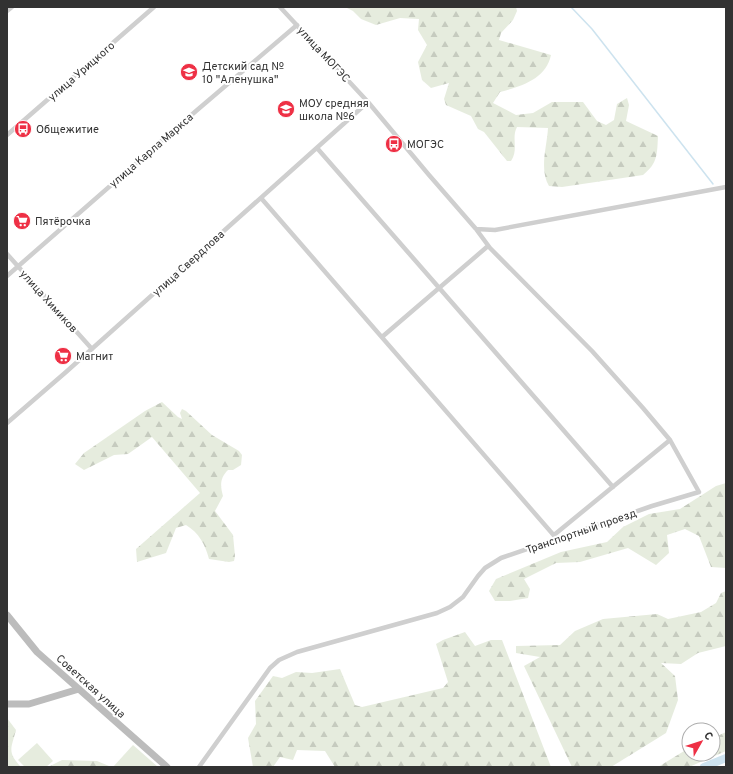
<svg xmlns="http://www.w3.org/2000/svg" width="733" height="774" font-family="Overpass,sans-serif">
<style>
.grass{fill:#e6ecde}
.forest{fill:url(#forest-firs)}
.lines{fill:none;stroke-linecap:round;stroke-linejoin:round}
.stream{stroke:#cde3ef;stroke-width:1.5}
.river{stroke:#cde3ef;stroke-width:8}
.street{stroke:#cfcfcf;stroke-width:4.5}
.secondary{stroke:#bcbcbc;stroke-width:7}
.labels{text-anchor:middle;stroke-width:4;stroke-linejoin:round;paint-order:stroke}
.street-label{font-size:11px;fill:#323232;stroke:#fff}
.poi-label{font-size:11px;fill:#323232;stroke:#fff;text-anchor:start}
</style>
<defs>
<pattern id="forest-firs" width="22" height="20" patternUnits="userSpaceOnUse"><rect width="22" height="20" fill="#e6ecde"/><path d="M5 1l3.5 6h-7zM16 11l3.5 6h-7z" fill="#c6cbbf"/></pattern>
</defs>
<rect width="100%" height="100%" fill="#fff"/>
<path class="grass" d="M37 743 53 761 46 767H25L18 760Z
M133 745 158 767H113Z"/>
<path class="forest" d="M345 7H516L517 11 513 20 501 33 499 40 551 55C546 79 522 86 500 92L493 103 516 115 533 113 552 102H583L597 121 606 125 614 120 617 104 627 98 629 105 626 121 658 136C657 154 658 163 643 175L562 187 549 186C539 169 547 147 548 128L517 127C511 138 519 149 511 161H507L484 132 478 129 471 116 446 105 444 99 449 83 431 88 422 80 418 62 427 45 418 30 419 19 400 18 376 25 361 19 353 11Z
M162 402 178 417 182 419 180 413 182 409 186 411 212 435 239 451 242 455 241 465 233 470H228C220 478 220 485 223 496L215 511 233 535 235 556 234 561 229 562 209 559C205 544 199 533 186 525L176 528 166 553 137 562 136 549 200 493 152 437 128 454 114 455 84 470 75 464 84 453 145 411Z
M726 483V568L711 567 699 536 685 529 667 535 669 553 656 565 628 548 580 562 556 563 524 579 530 589 528 598 510 601H495L489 591 496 579 561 552 607 542 623 527 649 514 680 509 716 486Z
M726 591V646L698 653 681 664 661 663 675 676 678 700 666 733 611 767H572L524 666 540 657 516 653V646L560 645 575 631 603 619 657 614 668 619 701 612 716 603 721 593Z
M465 632 475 646 491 640H502L551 767H335L325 751 297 750 293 760 280 757 273 767H253L248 738 256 724 255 701 273 676 282 678 296 672 312 673 340 669 355 705 362 707 443 688 448 682 436 644 443 640Z
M7 718 16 730C11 749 7 752 21 767H7Z
M726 732V751L689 767H658L689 748V754H713V738Z
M62 760 97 761 109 766 48 767Z"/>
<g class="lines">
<path class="stream" d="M571 7 592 29 713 184"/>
<path class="river" d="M704 767 726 758"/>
<path class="street" d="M7 11 12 7
M7 135 154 7
M317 148 613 487
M261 198 557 539
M476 229 495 230 726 187
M7 254 92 349
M7 276 196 111 297 25
M382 337 488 246
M7 423 66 372 368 102
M554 535 670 440
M199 767 270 668 279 660 297 652 437 613 450 607 463 597 478 576 485 568 501 558 652 506 699 492 670 440 643 408 592 351 490 248 476 229 429 175 368 102 280 7"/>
<path class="secondary" d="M7 615 37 652 167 767
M7 704H29L79 689"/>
</g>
<defs>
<symbol id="school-disc" viewBox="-11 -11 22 22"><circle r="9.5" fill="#ee3045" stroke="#fff"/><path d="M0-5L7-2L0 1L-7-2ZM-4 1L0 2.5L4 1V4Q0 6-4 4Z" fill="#fff"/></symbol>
<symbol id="bus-disc" viewBox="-11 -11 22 22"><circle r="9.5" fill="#ee3045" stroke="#fff"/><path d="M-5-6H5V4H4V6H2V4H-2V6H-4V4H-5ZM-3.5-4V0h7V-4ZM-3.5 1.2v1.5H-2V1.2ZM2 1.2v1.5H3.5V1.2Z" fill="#fff"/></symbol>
<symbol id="supermarket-disc" viewBox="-11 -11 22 22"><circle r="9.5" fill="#ee3045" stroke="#fff"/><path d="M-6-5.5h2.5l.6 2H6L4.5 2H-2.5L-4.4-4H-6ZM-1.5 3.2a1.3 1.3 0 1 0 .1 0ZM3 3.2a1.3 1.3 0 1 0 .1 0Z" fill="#fff"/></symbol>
</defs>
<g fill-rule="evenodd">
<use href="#school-disc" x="179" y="62" width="20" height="20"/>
<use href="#school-disc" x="276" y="99" width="20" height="20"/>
<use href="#bus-disc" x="13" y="119" width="20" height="20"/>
<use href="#bus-disc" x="384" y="134" width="20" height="20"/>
<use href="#supermarket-disc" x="12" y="211" width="20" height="20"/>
<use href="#supermarket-disc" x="53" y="346" width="20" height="20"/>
</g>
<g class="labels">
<g class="street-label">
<text transform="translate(324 54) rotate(47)" y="4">улица МОГЭС</text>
<text transform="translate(81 71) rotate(-41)" y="4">улица Урицкого</text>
<text transform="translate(151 150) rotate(-41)" y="4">улица Карла Маркса</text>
<text transform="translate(188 263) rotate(-42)" y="4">улица Свердлова</text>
<text transform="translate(49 301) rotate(48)" y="4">улица Химиков</text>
<text transform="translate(581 531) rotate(-19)" y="4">Транспортный проезд</text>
<text transform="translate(91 686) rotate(42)" y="4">Советская улица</text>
</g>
<g class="poi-label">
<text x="202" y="70">Детский сад №<tspan x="202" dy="13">10 "Аленушка"</tspan></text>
<text x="299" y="107">МОУ средняя<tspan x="299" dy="13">школа №6</tspan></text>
<text x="36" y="133">Общежитие</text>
<text x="407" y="148">МОГЭС</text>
<text x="35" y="225">Пятёрочка</text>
<text x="76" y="360">Магнит</text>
</g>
</g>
<rect width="733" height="774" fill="none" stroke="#323232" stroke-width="16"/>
<g transform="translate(701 742) rotate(51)"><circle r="19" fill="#ffffff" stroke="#adadad"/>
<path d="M0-3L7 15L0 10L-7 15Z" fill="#ee3045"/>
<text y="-6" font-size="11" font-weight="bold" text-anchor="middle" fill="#323232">С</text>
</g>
</svg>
